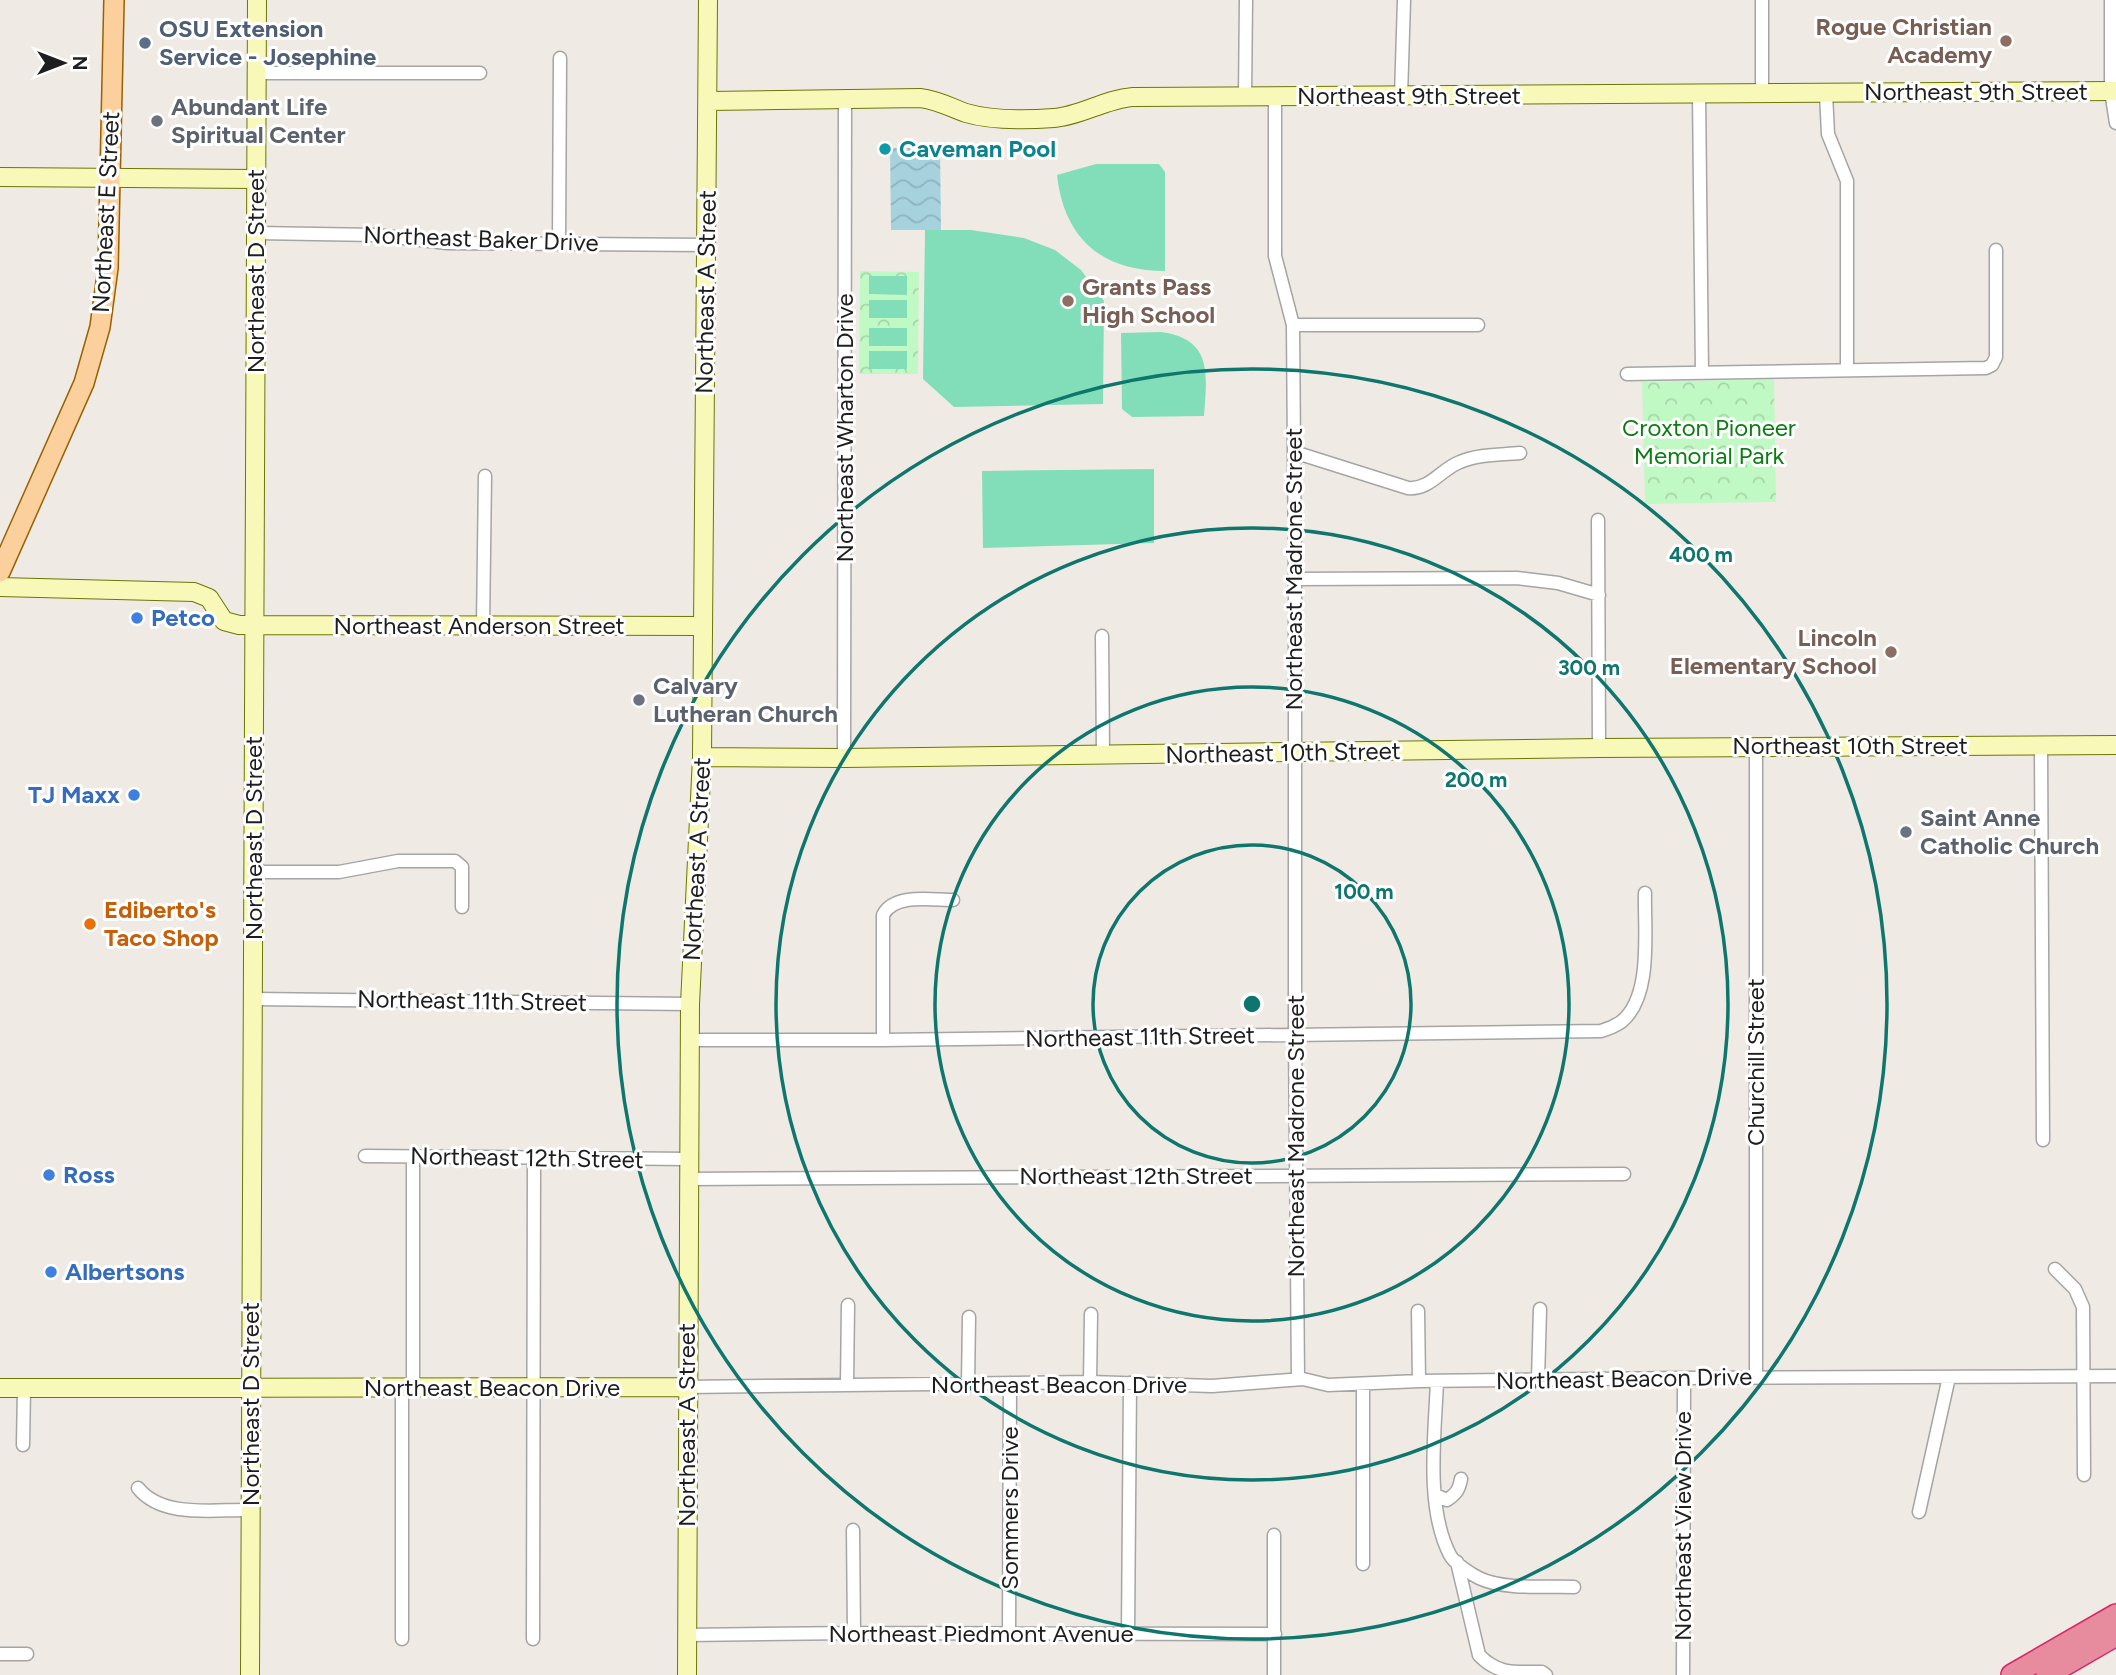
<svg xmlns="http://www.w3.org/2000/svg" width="2116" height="1675" font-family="Figtree,sans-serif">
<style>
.park{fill:url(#park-crowns)}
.pitch{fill:#82deb8}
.water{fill:url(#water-waves)}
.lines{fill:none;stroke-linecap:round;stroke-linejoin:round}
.street-casing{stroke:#a5a5a5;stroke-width:15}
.secondary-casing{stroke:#6c7605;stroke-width:20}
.primary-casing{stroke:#986200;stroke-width:22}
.highway-casing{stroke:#da2468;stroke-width:24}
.street{stroke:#fff;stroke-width:12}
.secondary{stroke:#f8f9b8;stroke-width:18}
.primary{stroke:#fcd09d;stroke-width:19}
.highway{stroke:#e78c9f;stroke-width:21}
.ring{fill:none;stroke:#0f766e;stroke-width:3.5}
.education-dot{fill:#8d6e63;stroke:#fff;stroke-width:2.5}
.service-dot{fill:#5c6f8a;stroke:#fff;stroke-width:2.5}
.worship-dot{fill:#6b7280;stroke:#fff;stroke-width:2.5}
.culture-dot{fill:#0f9aa8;stroke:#fff;stroke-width:2.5}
.shop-dot{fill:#3f7fe0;stroke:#fff;stroke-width:2.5}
.food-dot{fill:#e8710a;stroke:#fff;stroke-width:2.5}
.labels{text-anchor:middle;stroke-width:6;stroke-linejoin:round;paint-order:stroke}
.education-label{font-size:24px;font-weight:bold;fill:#785e54;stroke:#fff;text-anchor:end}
.service-label{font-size:24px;font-weight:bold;fill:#4e5e75;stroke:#fff;text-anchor:start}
.street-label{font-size:24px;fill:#1e1e1e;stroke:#fff}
.worship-label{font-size:24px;font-weight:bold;fill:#5b616d;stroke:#fff;text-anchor:start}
.culture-label{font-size:24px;font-weight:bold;fill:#0d838f;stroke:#fff;text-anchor:start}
.park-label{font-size:24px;fill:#0b7d12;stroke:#fff}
.shop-label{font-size:24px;font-weight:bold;fill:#366cbe;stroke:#fff;text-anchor:start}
.food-label{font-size:24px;font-weight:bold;fill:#c56008;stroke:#fff;text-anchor:start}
.centre{fill:#0f766e;stroke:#fff;stroke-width:3.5}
.ring-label{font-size:21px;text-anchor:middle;font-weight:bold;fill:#0f766e;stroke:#fff;stroke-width:6;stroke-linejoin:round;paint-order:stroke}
</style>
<defs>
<pattern id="park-crowns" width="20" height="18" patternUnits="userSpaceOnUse" patternTransform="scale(1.75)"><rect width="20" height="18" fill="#c1f9c4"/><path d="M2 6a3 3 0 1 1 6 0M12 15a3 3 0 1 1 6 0" fill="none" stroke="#a5d5a8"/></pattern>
<pattern id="water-waves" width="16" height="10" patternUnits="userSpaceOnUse" patternTransform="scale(1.75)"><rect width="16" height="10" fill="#a5d2dd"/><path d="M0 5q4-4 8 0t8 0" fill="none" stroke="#8eb4bd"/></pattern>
</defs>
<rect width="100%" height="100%" fill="#efebe4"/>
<path class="park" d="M860 271 919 272 918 374H859Z
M1774 379 1776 502 1645 504 1642 382Z"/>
<path class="pitch" d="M1096 164H1159L1165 172V271C1101 271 1064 238 1057 175Z
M925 230H971L1024 238 1055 250 1081 270 1104 301 1103 404 954 407 923 379Z
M869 276H907V295L869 294Z
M869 300H907V318H869Z
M869 328H907V346H869Z
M1161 332C1213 339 1207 374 1204 416L1132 417 1122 409 1121 333Z
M869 351H907V369H869Z
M1154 469V543L983 548 982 471Z"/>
<path class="water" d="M890 148H940L941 230H891Z"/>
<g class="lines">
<defs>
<path id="street" d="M1762 0V93
M2111 0V91L2116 123
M257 73H480
M1699 93 1702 373
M1826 94 1828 134 1847 181V370
M1401 96 1404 0
M1245 97 1246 0
M1275 97V256L1293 325 1295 579V1034L1298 1379
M256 233 376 235 447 243 706 245
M559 243 560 58
M1293 325H1478
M1627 374 1986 368 1992 365 1996 357V250
M1294 452 1408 488C1430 490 1441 469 1460 462 1479 454 1500 455 1520 453
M1598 520 1599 748
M1295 579 1517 578 1558 583 1599 595
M483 626 485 476
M1102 636 1103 754
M2041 746 2043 1140
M1756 747V1377
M844 758 845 99
M254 872H339L398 861H455L462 867V907
M254 999 690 1004
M690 1040H883L1601 1031C1608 1029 1615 1026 1621 1022 1653 997 1644 930 1645 893
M883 1040V915C894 893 931 900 953 900
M365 1156 689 1159
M689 1179 1624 1174
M2055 1269 2075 1289 2083 1307 2084 1475
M1418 1311 1419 1381
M1538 1380 1540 1309
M1437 1381C1435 1434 1425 1507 1450 1555 1454 1563 1471 1574 1479 1578 1503 1590 1548 1586 1574 1587
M1090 1382 1091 1314
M847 1384 848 1305
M968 1384 969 1317
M1363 1384V1564
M402 1387V1639
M687 1387 1090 1382 1212 1386 1303 1379 1328 1385 1419 1381 1684 1378 2116 1376
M413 1388V1156
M23 1445 24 1388
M138 1488C163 1519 215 1509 251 1510
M1435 1495 1447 1500C1456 1494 1459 1490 1461 1479
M1919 1512 1949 1377
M853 1530 854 1633
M1274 1535V1675
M1457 1562 1479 1655C1498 1675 1515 1672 1542 1672L1546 1675
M1009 1634 1010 1383
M1128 1634 1130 1383
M687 1635 854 1633 1275 1634
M533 1639 534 1157
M0 1654H27
M1683 1675 1684 1378"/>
<path id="secondary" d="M708 101 920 98C937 100 950 107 966 113 993 121 1026 120 1054 118 1081 116 1105 99 1133 97L2116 91
M0 177 256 179
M0 587 194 592 209 598 224 621 239 625 703 626
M702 757 844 758 1599 748 2116 745
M0 1388 687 1387
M250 1675 257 0
M687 1675 690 1004 702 757 708 0"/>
<path id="primary" d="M0 572 84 383 100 327 108 268 114 0"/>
<path id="highway" d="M2012 1675 2116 1615
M2047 1675 2116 1635"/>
</defs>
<use href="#street" class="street-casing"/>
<use href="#secondary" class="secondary-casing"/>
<use href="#primary" class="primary-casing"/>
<use href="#highway" class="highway-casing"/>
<use href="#street" class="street"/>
<use href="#secondary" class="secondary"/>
<use href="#primary" class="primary"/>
<use href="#highway" class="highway"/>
</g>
<g class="ring">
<circle cx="1252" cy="1004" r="159"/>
<circle cx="1252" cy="1004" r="317"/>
<circle cx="1252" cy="1004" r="476"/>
<circle cx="1252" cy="1004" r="635"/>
</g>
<g class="education-dot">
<circle cx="2006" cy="41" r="7"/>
<circle cx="1068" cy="301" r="7"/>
<circle cx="1891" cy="652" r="7"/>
</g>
<circle class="service-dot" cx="145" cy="43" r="7"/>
<g class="worship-dot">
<circle cx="157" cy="121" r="7"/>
<circle cx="639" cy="700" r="7"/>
<circle cx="1906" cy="832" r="7"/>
</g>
<circle class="culture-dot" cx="885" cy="149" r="7"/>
<g class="shop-dot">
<circle cx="137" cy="618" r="7"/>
<circle cx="134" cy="795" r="7"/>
<circle cx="49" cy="1175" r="7"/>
<circle cx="51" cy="1272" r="7"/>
</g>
<circle class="food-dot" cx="90" cy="924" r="7"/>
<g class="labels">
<g class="education-label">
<text x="1992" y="35">Rogue Christian<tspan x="1992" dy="28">Academy</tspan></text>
<text x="1082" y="295" text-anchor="start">Grants Pass<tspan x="1082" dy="28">High School</tspan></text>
<text x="1877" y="646">Lincoln<tspan x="1877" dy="28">Elementary School</tspan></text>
</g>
<g class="service-label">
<text x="159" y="37">OSU Extension<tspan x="159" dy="28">Service - Josephine</tspan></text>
</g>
<g class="street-label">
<text x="1976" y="100">Northeast 9th Street</text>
<text x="1409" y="104">Northeast 9th Street</text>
<text transform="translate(106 212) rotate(-87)" y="8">Northeast E Street</text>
<text transform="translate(481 239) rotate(2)" y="8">Northeast Baker Drive</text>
<text transform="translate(256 271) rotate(-90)" y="8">Northeast D Street</text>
<text transform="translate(706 292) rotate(-89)" y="8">Northeast A Street</text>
<text transform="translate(845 428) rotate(-90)" y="8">Northeast Wharton Drive</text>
<text transform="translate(1294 569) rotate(-90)" y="8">Northeast Madrone Street</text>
<text x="479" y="634">Northeast Anderson Street</text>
<text x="1850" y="754">Northeast 10th Street</text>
<text transform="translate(1283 753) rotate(-1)" y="8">Northeast 10th Street</text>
<text transform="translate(254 838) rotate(-90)" y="8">Northeast D Street</text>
<text transform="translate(697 859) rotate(-87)" y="8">Northeast A Street</text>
<text transform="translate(472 1001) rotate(1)" y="8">Northeast 11th Street</text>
<text transform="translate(1140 1037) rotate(-1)" y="8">Northeast 11th Street</text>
<text transform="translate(1756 1062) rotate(-90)" y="8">Churchill Street</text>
<text transform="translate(1296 1136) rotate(-90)" y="8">Northeast Madrone Street</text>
<text transform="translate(527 1158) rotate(1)" y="8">Northeast 12th Street</text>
<text x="1136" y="1184">Northeast 12th Street</text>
<text transform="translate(1624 1379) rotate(-1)" y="8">Northeast Beacon Drive</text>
<text x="1059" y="1393">Northeast Beacon Drive</text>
<text x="492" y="1396">Northeast Beacon Drive</text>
<text transform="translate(251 1404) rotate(-90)" y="8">Northeast D Street</text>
<text transform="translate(687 1425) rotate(-90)" y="8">Northeast A Street</text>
<text transform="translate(1010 1508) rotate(-90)" y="8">Sommers Drive</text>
<text transform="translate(1683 1526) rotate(-90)" y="8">Northeast View Drive</text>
<text x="981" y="1642">Northeast Piedmont Avenue</text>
</g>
<g class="worship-label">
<text x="171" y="115">Abundant Life<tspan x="171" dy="28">Spiritual Center</tspan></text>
<text x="653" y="694">Calvary<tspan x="653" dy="28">Lutheran Church</tspan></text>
<text x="1920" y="826">Saint Anne<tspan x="1920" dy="28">Catholic Church</tspan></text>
</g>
<g class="culture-label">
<text x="899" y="157">Caveman Pool</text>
</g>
<g class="park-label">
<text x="1709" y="436">Croxton Pioneer<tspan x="1709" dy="28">Memorial Park</tspan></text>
</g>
<g class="shop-label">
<text x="151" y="626">Petco</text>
<text x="120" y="803" text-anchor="end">TJ Maxx</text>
<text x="63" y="1183">Ross</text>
<text x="65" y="1280">Albertsons</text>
</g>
<g class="food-label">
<text x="104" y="918">Ediberto's<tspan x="104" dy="28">Taco Shop</tspan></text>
</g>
</g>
<circle cx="1252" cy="1004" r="10" class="centre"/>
<g class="ring-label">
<text x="1701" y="562">400 m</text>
<text x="1589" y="675">300 m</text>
<text x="1476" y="787">200 m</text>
<text x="1364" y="899">100 m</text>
</g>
<g transform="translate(63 63) rotate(90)" stroke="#ffffff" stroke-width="5" paint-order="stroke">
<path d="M0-5L12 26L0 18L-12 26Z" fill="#1e1e1e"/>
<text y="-10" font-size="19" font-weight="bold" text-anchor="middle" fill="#1e1e1e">N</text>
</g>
</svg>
